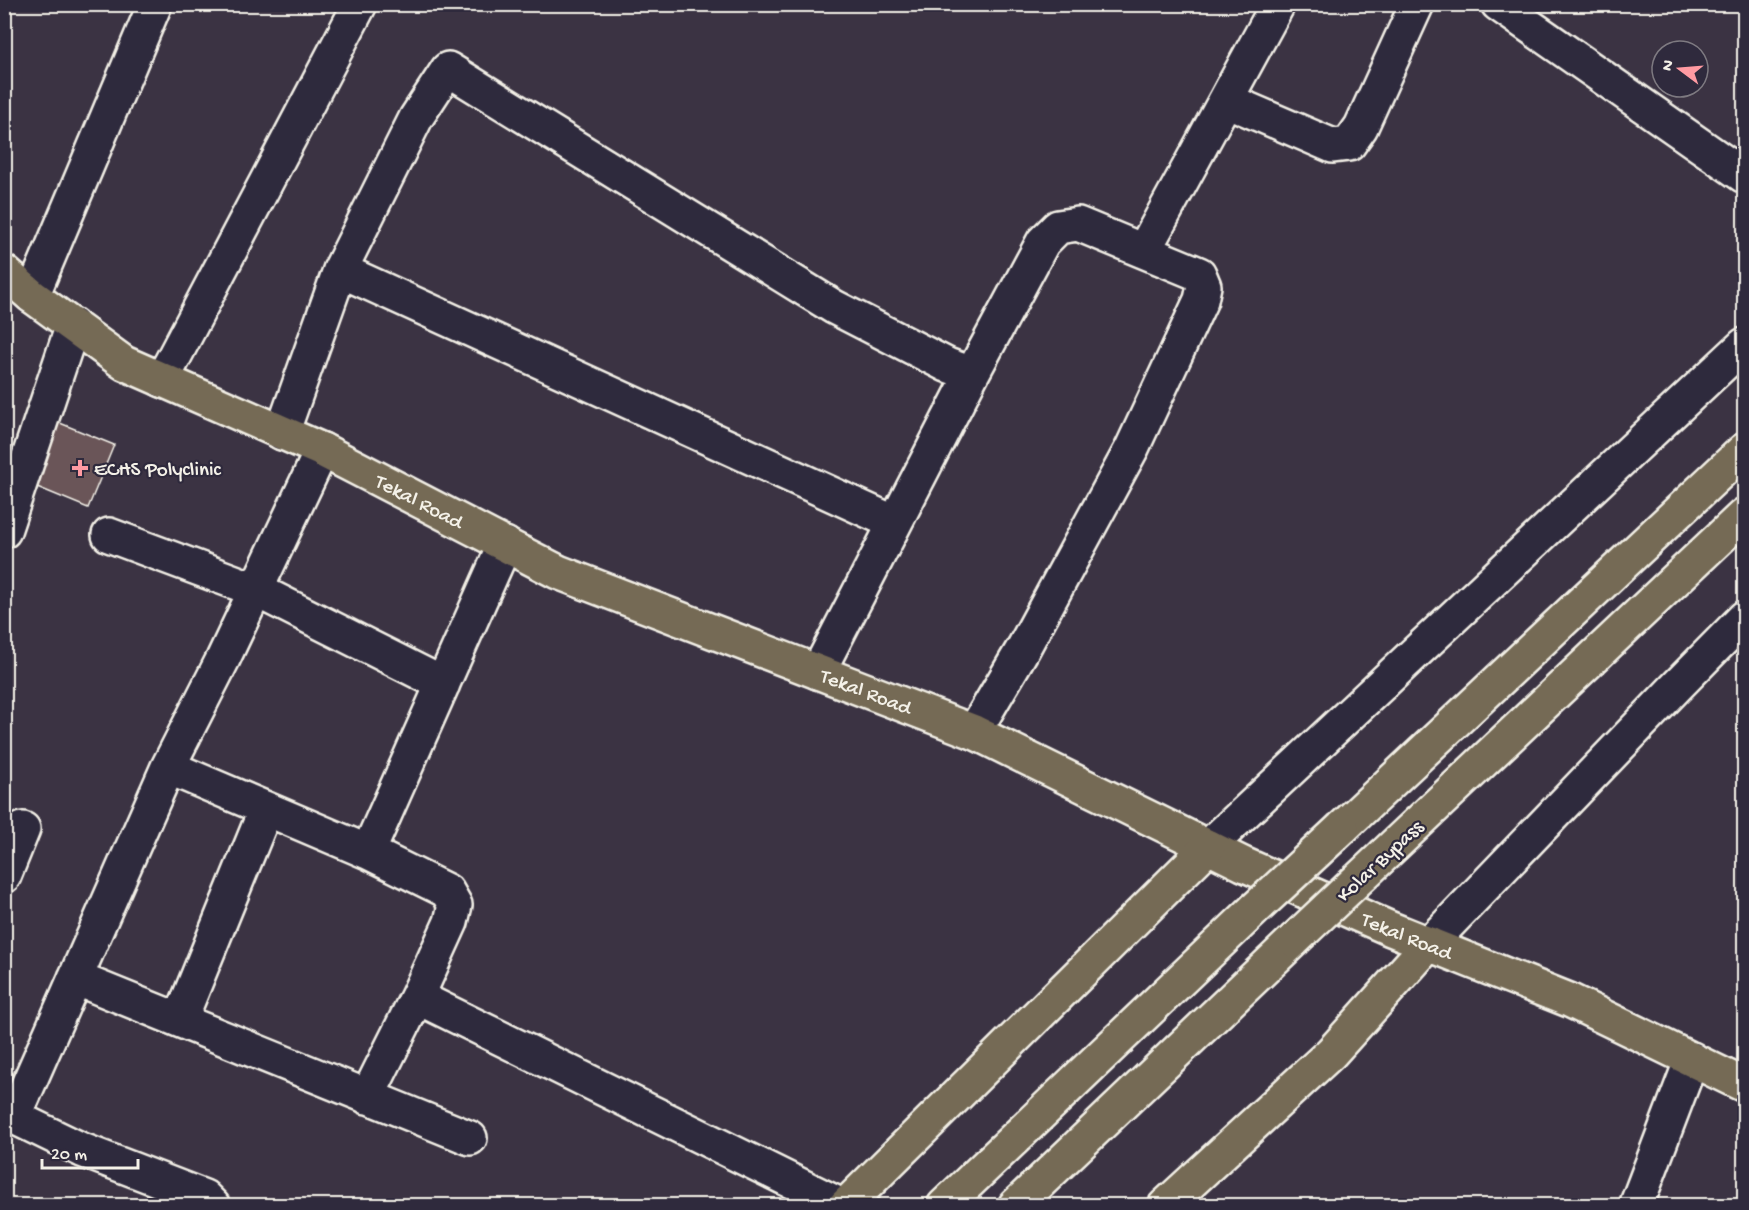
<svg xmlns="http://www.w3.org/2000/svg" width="1749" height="1210" font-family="'Gochi Hand',sans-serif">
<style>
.building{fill:#6a5559;stroke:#f4f1e8;stroke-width:1.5}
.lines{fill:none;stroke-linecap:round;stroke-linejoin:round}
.minor-casing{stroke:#f4f1e8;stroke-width:38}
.major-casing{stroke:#f4f1e8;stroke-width:38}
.highway-casing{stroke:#f4f1e8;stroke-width:38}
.minor{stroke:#2f2a3d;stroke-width:33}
.major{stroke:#756a55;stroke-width:33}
.highway{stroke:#756a55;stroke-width:33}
.highway-bridge-casing{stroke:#f4f1e8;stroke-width:38;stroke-linecap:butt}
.highway-bridge{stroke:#756a55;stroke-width:33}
.poi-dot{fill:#ff9aa2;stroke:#2f2a3d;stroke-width:2}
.labels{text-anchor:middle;stroke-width:4.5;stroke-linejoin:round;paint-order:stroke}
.poi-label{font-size:21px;fill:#f4f1e8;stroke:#2f2a3d;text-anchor:start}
.street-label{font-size:21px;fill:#f4f1e8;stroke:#2f2a3d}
</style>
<rect width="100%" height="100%" fill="#3b3343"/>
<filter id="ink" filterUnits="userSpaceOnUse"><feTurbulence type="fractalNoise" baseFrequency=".0167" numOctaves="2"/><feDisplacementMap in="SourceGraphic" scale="12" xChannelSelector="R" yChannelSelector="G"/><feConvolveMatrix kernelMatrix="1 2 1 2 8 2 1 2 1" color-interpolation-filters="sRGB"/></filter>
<g filter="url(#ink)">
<path class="building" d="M55 421 114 445 88 508 30 484Z"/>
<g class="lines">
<defs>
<path id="minor" d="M1498 4 1744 176
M1226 100 1333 146 1349 144 1361 127 1417 4
M1144 250 1278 4
M340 270 895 523
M32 296 155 4
M162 380 360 4
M282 433 340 270 416 118 448 69 834 307 947 365 972 374
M4 531 73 325
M109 535 256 590 443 684
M818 672 972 374 1043 242 1058 227 1078 224 1199 274 1204 286 1201 300 1132 448 1024 647 974 732
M168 767 368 852 447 891 455 905 451 922 417 997 367 1097
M1208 847 1744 345
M368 852 505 544
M4 876 23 829
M1429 944 1678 685 1744 618
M75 978 470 1138
M417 997 842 1206
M180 1020 266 809
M4 1113 14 1117 168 767 223 659 322 450
M14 1117 82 1150 204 1197 213 1206
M1636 1206 1692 1059"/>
<g id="major">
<path id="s1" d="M4 272 32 296 124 363 322 450 558 572 974 732 1243 864 1391 929 1569 1000 1744 1085"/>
<path d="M845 1206 1208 847"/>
<path d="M1165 1206 1331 1053 1429 944"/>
</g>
<path id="highway" d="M1342 828 1744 450
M1385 854 1744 515
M944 1206 1256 908
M1015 1206 1294 940"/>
</defs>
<use href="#minor" class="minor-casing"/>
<use href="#major" class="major-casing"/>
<use href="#highway" class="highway-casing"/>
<use href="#minor" class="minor"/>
<use href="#major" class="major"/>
<use href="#highway" class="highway"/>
<defs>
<path id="highway-bridge" d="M1256 908 1342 828
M1294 940 1385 854"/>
</defs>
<use href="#highway-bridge" class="highway-bridge-casing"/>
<use href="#highway-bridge" class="highway-bridge"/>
</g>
</g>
<path class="poi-dot" d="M77 459h6v6h6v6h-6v6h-6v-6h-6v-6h6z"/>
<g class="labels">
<g class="poi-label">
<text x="94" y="475">ECHS Polyclinic</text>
</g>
<g class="street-label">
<text dy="7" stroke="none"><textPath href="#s1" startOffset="477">Tekal Road</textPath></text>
<text dy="7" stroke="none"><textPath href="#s1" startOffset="963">Tekal Road</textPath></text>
<text transform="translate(1379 860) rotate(-43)" y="7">Kolar Bypass</text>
<text dy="7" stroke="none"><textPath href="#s1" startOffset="1557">Tekal Road</textPath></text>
</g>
</g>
<rect width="1749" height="1210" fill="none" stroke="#2f2a3d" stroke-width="24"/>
<rect x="12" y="12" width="1725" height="1186" fill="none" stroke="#f4f1e8" stroke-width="2" filter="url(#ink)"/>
<g transform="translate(1680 69) rotate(286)"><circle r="28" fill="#2f2a3d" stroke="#7e7a81" stroke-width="1.5"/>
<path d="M0-4.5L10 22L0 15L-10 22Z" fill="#ff9aa2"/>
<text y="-9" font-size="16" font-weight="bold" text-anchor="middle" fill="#f4f1e8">N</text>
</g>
<path d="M42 1159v9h96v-9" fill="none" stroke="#f4f1e8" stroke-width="3"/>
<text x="51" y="1159" font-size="18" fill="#f4f1e8" stroke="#2f2a3d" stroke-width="4.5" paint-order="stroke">20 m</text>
</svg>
